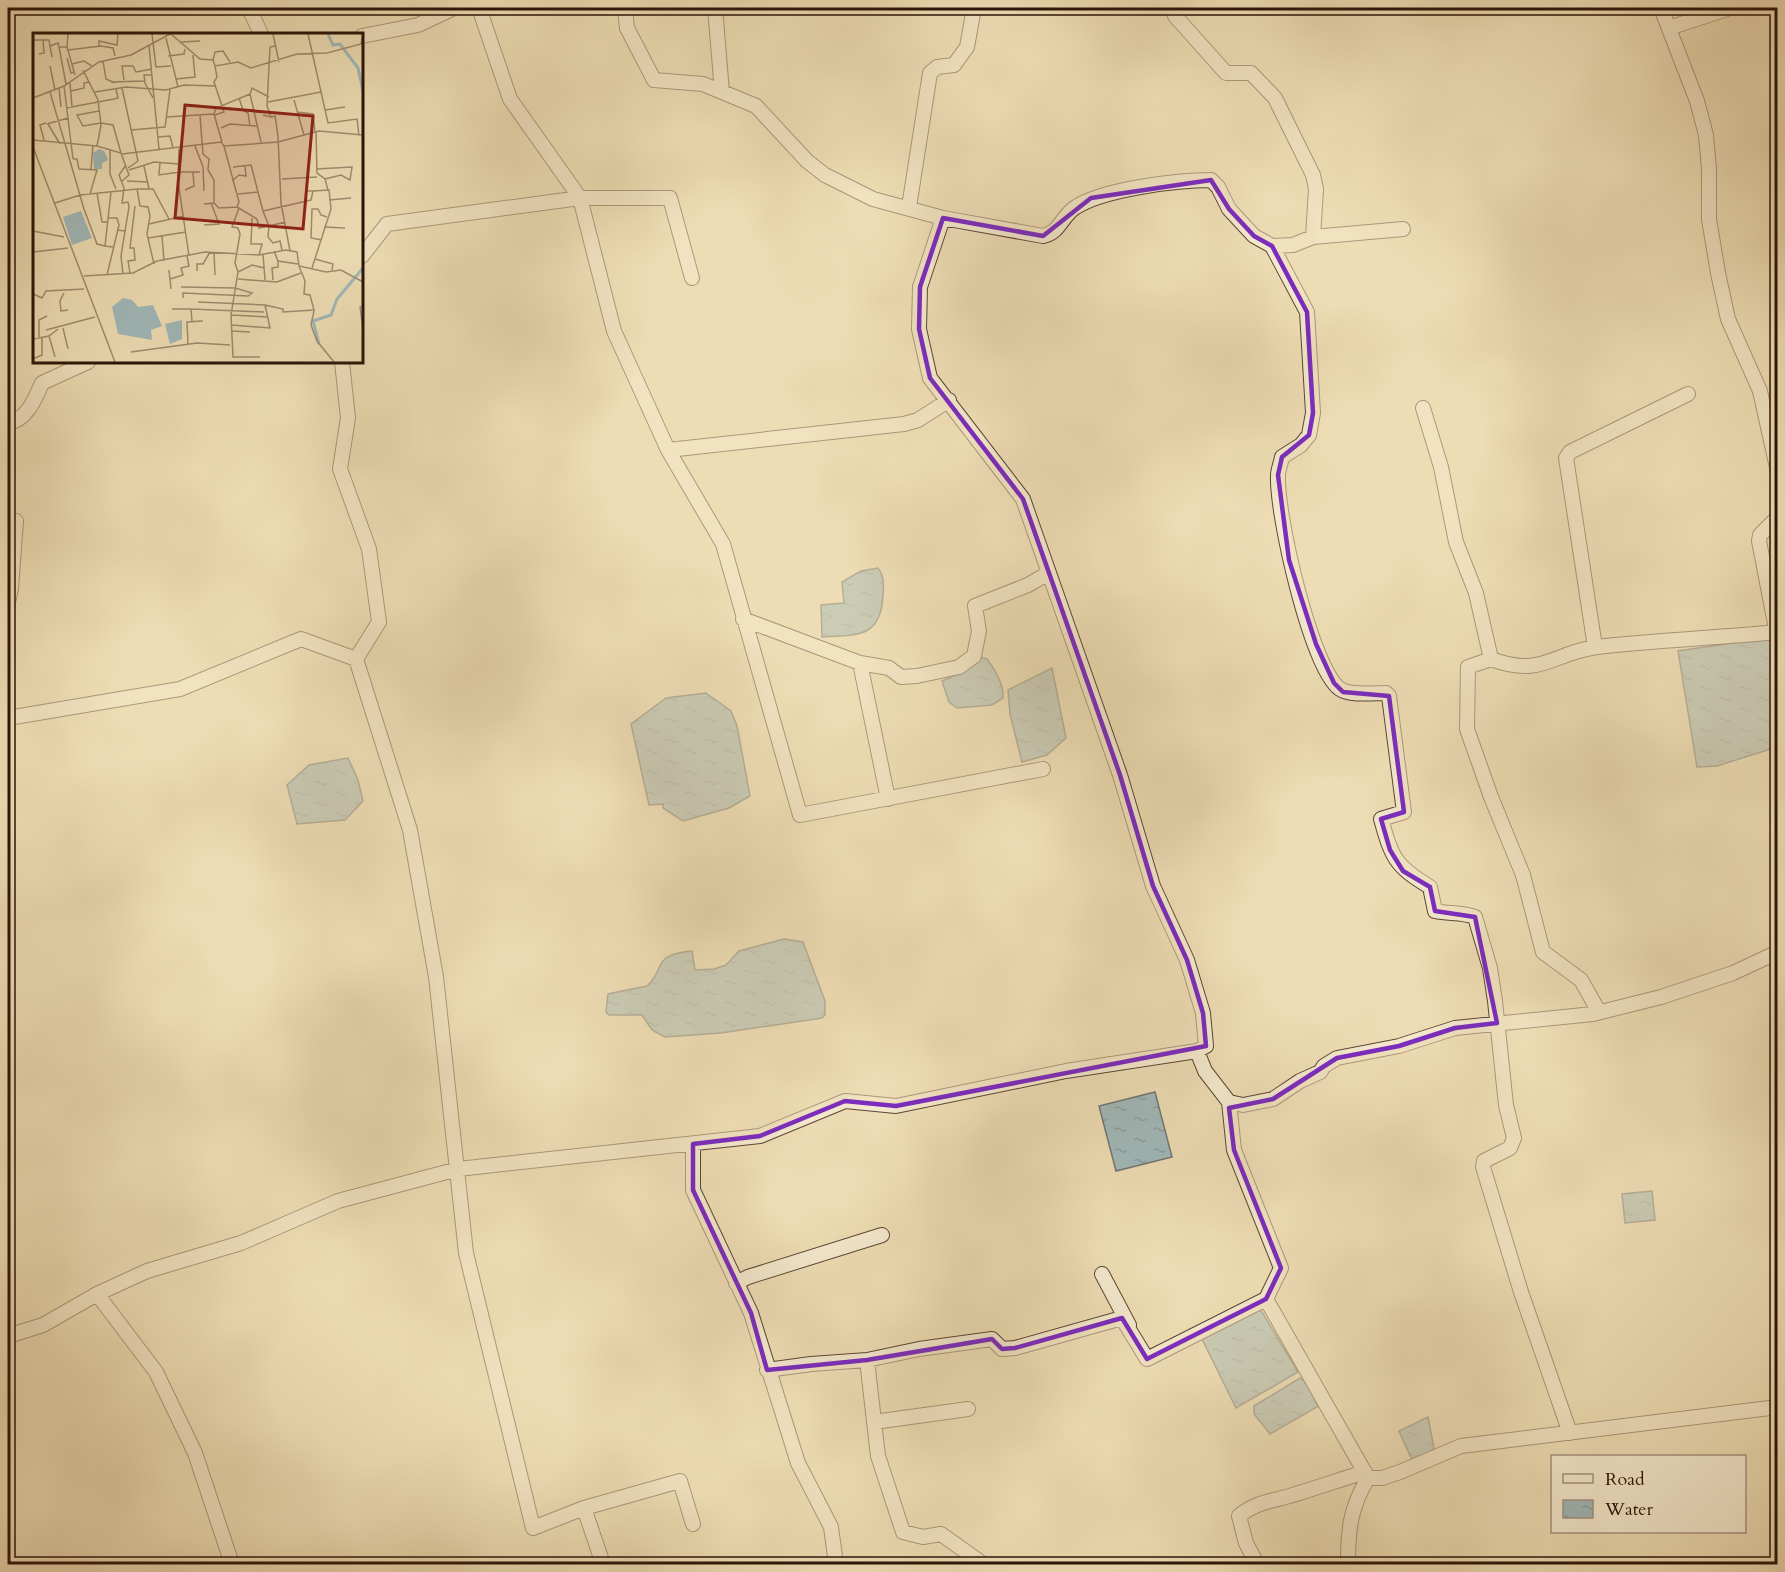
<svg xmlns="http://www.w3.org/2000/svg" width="1785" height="1572" font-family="Cardo,serif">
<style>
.water{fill:url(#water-ripples);stroke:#717672;stroke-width:1.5}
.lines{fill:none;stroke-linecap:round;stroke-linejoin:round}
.street-casing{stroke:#5c4633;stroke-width:16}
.street{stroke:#f4e9ce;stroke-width:14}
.marked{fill:none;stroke:#7b2cbf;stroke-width:4.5;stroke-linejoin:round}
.inset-river{fill:none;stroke:#a0b8b9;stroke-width:3}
.inset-road{fill:none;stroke:#a08c6f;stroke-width:1.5}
.view{fill:#8f2418;fill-opacity:0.15;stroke:#8f2418;stroke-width:3}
.inset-edge{fill:none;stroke:#2b1308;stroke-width:3}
</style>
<defs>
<pattern id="water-ripples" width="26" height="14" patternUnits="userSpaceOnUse" patternTransform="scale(1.5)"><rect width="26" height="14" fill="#a0b8b9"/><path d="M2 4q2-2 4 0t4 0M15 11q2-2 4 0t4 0" fill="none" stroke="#8a9d9e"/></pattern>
</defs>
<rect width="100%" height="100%" fill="#eeddb4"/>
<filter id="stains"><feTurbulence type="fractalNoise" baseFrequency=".00333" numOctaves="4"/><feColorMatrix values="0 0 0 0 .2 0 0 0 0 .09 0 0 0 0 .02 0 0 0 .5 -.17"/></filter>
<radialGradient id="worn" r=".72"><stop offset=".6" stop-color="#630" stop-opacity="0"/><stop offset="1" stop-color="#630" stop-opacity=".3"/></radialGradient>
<path class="water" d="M878 568C884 575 884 586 883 595 881 638 858 635 822 637L821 605 844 603 842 582 861 571Z
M1766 638 1772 640 1777 668V747L1717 766 1697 767 1678 651Z
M976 656 987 659C996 671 1004 684 1003 698L992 705 957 708 949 702 942 681 966 670Z
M1052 668 1066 738 1047 755 1022 762 1010 714 1008 690Z
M706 693 731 711 737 726 750 796 729 808 683 821 663 808V804L649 805 631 724 666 698Z
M348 758 358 780 363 801 345 820 297 824 287 785 309 765Z
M784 939 803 942 825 1001V1015L822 1018 721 1033 665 1037 652 1030 642 1015H609L606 1012 608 994 647 986C667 968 650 955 692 951L695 970 714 969 726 965 739 951Z
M1155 1092 1172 1157 1116 1171 1099 1106Z
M1652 1191 1655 1220 1625 1223 1622 1194Z
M1256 1307 1262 1312 1298 1372 1236 1408 1201 1337Z
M1300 1378 1304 1381 1318 1401 1317 1407 1270 1434 1254 1414V1406Z
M1428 1417 1434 1448 1428 1454 1412 1460 1399 1431Z"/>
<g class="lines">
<defs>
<path id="street" d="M249 8 261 34
M625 8 627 28 654 80 703 84 756 106 807 161 825 175 873 199 943 218
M715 8 722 92
M1172 8 1175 16 1226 73H1251L1275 98 1313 175 1316 189 1313 237
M1661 8 1697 101 1706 135 1709 169V219L1718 273 1728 319 1760 391 1778 472
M1669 28 1730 8
M362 36 418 25 454 8
M909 207 930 73 937 67 954 65 967 47 974 8
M1272 246 1307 312 1313 413 1309 435 1301 445 1282 457C1281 463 1278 470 1278 475 1276 513 1311 668 1340 689 1350 696 1374 693 1386 693L1389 696 1404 812 1381 819C1392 858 1395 866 1430 887L1435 911C1449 914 1462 912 1475 917L1490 968 1495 1001 1506 1105 1514 1138 1510 1148 1484 1161 1483 1167 1521 1292 1570 1433
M362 256 387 224 580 198 510 99 479 8
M692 278 670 198H580L614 331 668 450 904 424 918 420 949 400
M342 362 348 418 340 469 369 549 379 622 356 659 410 830 436 977 466 1253 533 1528 584 1508
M1423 408 1441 467 1456 542 1476 593 1491 659 1468 667 1467 729 1491 797 1523 875 1543 952 1581 980 1599 1012
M8 423C27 420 35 399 42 383L88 362
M668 450 723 544 800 815 1043 769
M1778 517 1760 535 1759 541 1778 639
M8 522 16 521 11 588 8 603
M743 619 860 663
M1595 647 1566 458 1570 452 1688 394
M1491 659C1542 678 1552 653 1597 647 1656 640 1717 638 1776 632
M8 718 180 689 301 639 356 659
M888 799 860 663 889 668 901 677 917 676 959 667 974 656 979 631 975 606 1028 585 1047 574
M1197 1051 1205 1071 1222 1093 1229 1102 1243 1105 1273 1099 1300 1081 1320 1072 1324 1066 1337 1058 1399 1046 1455 1028 1593 1014 1661 997 1733 973 1778 952
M1229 1102 1234 1150 1281 1268 1266 1299 1368 1478
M693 1144V1190L751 1313 798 1463 831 1527 836 1564
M1102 1274 1129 1325
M736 1283 748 1277 882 1235
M97 1294 156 1372 195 1453 232 1564
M8 1336 43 1325 97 1294 147 1271 241 1243 338 1201 458 1169 760 1136 845 1101 896 1106 1066 1071 1197 1051 1206 1046 1203 1013 1187 960 1153 886 1120 775 1023 499 930 378 919 329 920 287 943 218 1043 236C1060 233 1062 215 1076 207 1104 189 1178 180 1211 180L1218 187 1229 209 1254 236 1272 246 1293 245 1313 237 1403 229
M867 1360 878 1456 903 1532 923 1537 941 1534 983 1564
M767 1370 811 1364 867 1360 919 1349 992 1339 1002 1349 1015 1348 1122 1318 1147 1359 1266 1299
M874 1422 968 1409
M1368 1478H1382L1400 1472 1461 1446 1778 1407
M603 1564 584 1508 680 1481 693 1524
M1257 1564 1246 1543 1239 1516C1257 1501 1275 1501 1296 1494 1319 1487 1342 1479 1365 1472
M1348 1564C1348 1530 1350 1508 1368 1478"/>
</defs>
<use href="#street" class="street-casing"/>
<use href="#street" class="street"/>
</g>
<path d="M0 0H1785V1572H0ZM1211 180 1229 209 1254 236 1272 246 1307 312 1313 413 1309 435 1282 457 1278 475 1289 560 1316 644 1334 683 1343 692 1389 696 1404 812 1381 819 1390 850 1403 871 1430 887 1435 911 1475 917 1497 1023 1455 1028 1399 1046 1337 1058 1273 1099 1229 1108 1234 1150 1281 1268 1266 1299 1147 1359 1122 1318 1015 1348 1002 1349 992 1339 867 1360 767 1370 751 1313 693 1190V1144L760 1136 845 1101 896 1106 1206 1046 1203 1013 1187 960 1153 886 1120 775 1023 499 930 378 919 329 920 287 943 218 1043 236 1091 198Z" fill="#eeddb4" fill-opacity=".55" fill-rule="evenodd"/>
<path class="marked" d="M1211 180 1229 209 1254 236 1272 246 1307 312 1313 413 1309 435 1282 457 1278 475 1289 560 1316 644 1334 683 1343 692 1389 696 1404 812 1381 819 1390 850 1403 871 1430 887 1435 911 1475 917 1497 1023 1455 1028 1399 1046 1337 1058 1273 1099 1229 1108 1234 1150 1281 1268 1266 1299 1147 1359 1122 1318 1015 1348 1002 1349 992 1339 867 1360 767 1370 751 1313 693 1190V1144L760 1136 845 1101 896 1106 1206 1046 1203 1013 1187 960 1153 886 1120 775 1023 499 930 378 919 329 920 287 943 218 1043 236 1091 198Z"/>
<g transform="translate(33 33)">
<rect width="330" height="330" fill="#eeddb4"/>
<path d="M66 116 71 118 75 127 69 130V136H61L60 120ZM48 178 59 205 39 212 30 184ZM90 265 99 267 105 274 120 272 129 293 118 297 119 307 85 301 79 274ZM149 287V306L137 311 132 291Z" fill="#a0b8b9"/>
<path class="inset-river" d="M295 1 300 12 307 11 325 35 330 58M286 311 280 288 298 282 304 266 330 235"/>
<path class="inset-road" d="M35 1 34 14 42 42M119 1 123 34 138 33M138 1 167 26 180 27 182 33 205 29 218 35 264 21 294 20 328 11 330 1M240 1 246 29M275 1 295 90 324 86 326 103M133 5 145 54M0 7H16L17 13M148 9 167 8M116 13 126 116M26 14 33 51M66 14V8L84 12 85 1M35 17 68 13 80 15 82 23M6 21 11 20 10 7M135 23 151 21 152 16M19 24 17 13 25 10 26 14H34M34 25 38 40 41 39M180 27 182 19 190 18 197 29M70 28 73 46 82 50M39 31 51 28 59 33M17 33 22 57M50 37 65 67 68 92 64 113M118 42H111L112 50 120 65M143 46 162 44 160 22M91 47 89 33H100L103 39 119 36M78 49 111 48M37 50 39 74M31 53 40 126M26 55 28 74M89 55 105 128 95 135M38 58 51 55V50L56 49M17 59 51 176 64 211 72 213M62 59 93 54 133 57 151 52 182 53M217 61 219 55 236 64M0 65 31 53 66 29 98 22 137 1M206 65 210 77 215 80 217 93M261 67 271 102M235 69 288 59M33 75 81 66 85 65 83 56M292 77 312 74M66 78 44 82 50 93 68 90M264 79 280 81 282 99M182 82 191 79 181 49 184 44 182 33M230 82 238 84 234 73 237 14 242 13M167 83 170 121 176 126 175 137 181 147V170M133 84 181 81M238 84 242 83 245 103 248 170 257 218M68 90 80 92 88 120M14 91 35 85M15 91 27 111M188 95 197 91 224 93M98 97 132 94 137 57M283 99 284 140 292 146 295 157M124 104 137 103 140 115M0 107 64 113 88 120 96 142 89 148M11 107 7 92 13 90M189 109 181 81 183 75 217 61 228 109M162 113 170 134 171 158M0 114 82 329M146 116 145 148 156 223M77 117V141L83 156M89 121 188 109 191 113 245 109 286 98 330 102M40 126H44L46 136 64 137 57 161M127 129 126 142 147 139M111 133 116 156M200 134 218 132 225 159M58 136 60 112M283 136 319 134 317 147 308 142 292 146M96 137 121 129 146 131M147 139H167M275 144 273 158H280M249 146 284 144M94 148 115 149M199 148 206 142 213 143 212 133M104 156H120L136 186M152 157 161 153 160 139M78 159 72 213 80 214M64 160 69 189H74M205 161 225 159 230 178M296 167 318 165M22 170 47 162 104 156 107 173 115 174 117 183 114 201 121 231M171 171 181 170 186 175 204 174 206 169 191 113M204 174 224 186 226 195 236 193 235 204 240 210 247 208 249 217M219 185 218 211H229L226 222M252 189 236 193 230 178 278 167 280 158 296 157 298 176 279 235M116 191 151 183M171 192 186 191 178 170M291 194 312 195M84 197 92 198 96 174 95 169 89 170 91 155 86 142 93 132M0 198 31 204M129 203 131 228M115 205 153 199M289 207 278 205 279 176H285L288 182 294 184M241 218 245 228 265 231M0 219 35 215M181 219 182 242M230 221 232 247M282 226 300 231 299 237M136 237 138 256M164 238V231H170L177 219M205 239 202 230 207 201 205 195 199 194 206 175M97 240 95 228 102 227 101 215H97L102 173M90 241 88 223 92 198M74 242 86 192 84 185H75M51 243 100 240 124 228 172 219 226 222 253 217 264 219 266 233 293 239 308 237 330 249M137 246 150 242 148 235 156 233 154 223M205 246 244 249 268 240M240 247 239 235 245 234V228M148 254 202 255 219 260 215 263 150 260V265M31 260 27 268 28 278 35 277M0 261 9 265 13 258 51 256M165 269 232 272 250 276V279L281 277 277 262 271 261 272 248 266 233M330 273 327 274 330 295M139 276H158M281 278 278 292 284 308 301 329M198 282 235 284M159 289 158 276 231 279M199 292 237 295 232 272M30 295 35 316M13 297 62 284M199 298 217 299M16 303 22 324M6 305V287L14 283M0 306 16 303 25 296M155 311 154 289 170 288M98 319 164 310 197 312M227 324H200L198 282 205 239 219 232 231 235M0 326 9 322V305"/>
<path class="view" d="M152 72 280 83 270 196 142 185Z"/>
<rect width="330" height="330" class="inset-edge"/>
</g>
<rect width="1785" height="1572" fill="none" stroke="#eeddb4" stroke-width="30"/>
<rect x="9" y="9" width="1767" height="1554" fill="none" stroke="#2b1308" stroke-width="3"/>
<rect x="15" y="15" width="1755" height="1542" fill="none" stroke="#2b1308" stroke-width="1.5"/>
<rect x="1551" y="1455" width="195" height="78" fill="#f4e9ce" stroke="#a4937f" stroke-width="1.5"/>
<rect x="1563" y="1474" width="30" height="9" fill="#f4e9ce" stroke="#a4937f" stroke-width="1.5"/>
<text x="1605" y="1485" font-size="18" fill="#2b1308">Road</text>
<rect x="1563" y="1500" width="30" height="18" fill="url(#water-ripples)" stroke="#a4937f" stroke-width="1.5"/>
<text x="1605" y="1515" font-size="18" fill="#2b1308">Water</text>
<rect width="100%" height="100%" filter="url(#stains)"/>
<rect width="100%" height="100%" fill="url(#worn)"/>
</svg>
